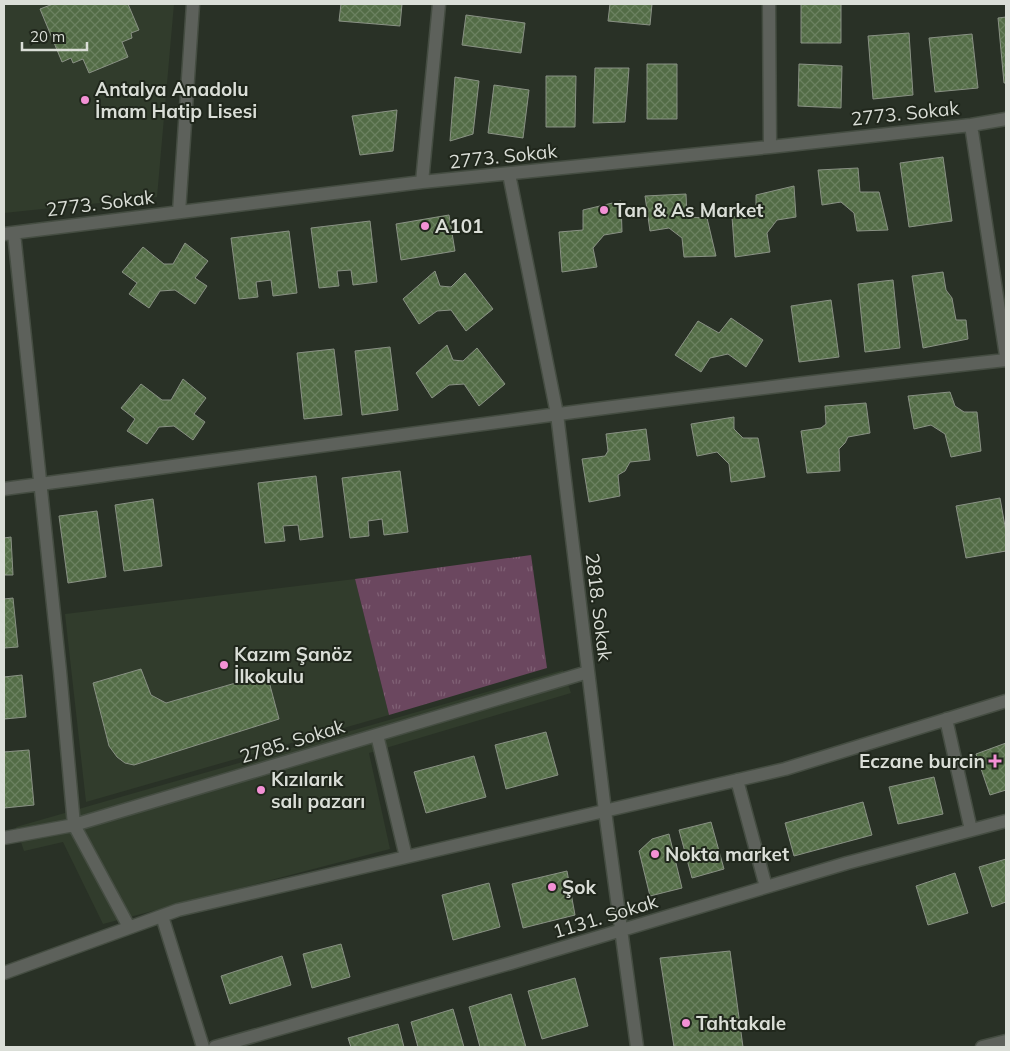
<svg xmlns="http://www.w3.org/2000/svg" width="1010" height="1051" font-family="Mulish,sans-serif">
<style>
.built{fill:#313c2c}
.park{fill:url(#park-tufts)}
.building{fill:url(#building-cross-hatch);stroke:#899184}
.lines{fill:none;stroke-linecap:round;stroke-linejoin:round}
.street-casing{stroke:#454d42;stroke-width:15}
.street{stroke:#5d615b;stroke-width:12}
.poi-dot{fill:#f391d5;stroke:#20271c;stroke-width:2}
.labels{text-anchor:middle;stroke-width:4;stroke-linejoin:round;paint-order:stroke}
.poi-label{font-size:19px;font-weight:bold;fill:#daded7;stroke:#20271c;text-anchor:start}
.street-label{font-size:19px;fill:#daded7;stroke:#20271c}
</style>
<defs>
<pattern id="park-tufts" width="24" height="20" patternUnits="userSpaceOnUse" patternTransform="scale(1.25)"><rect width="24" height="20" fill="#6b475f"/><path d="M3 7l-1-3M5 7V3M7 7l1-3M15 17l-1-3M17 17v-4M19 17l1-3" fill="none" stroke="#806175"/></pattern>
<pattern id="building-cross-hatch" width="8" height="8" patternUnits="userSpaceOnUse" patternTransform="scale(1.25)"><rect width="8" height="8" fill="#536c46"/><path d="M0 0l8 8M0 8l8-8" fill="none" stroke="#6b8160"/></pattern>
</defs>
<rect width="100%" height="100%" fill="#293126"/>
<path class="built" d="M4 4H174L157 197 4 213Z
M355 579 389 715 86 802 65 614Z
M563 670 571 693 369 753 390 849 103 924 63 842 24 851 16 827Z"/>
<path class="park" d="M531 555 547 668 389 715 355 579Z"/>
<path class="building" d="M53 4H128L139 30 131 33 132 38 122 42 128 57 89 73 83 59 73 63 71 58 62 62 40 9Z
M341 4H402L400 26 339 21Z
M610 4H652L650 25 608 21Z
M801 4H841V43H801Z
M466 15 525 23 521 53 462 45Z
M1006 17V83H1004L998 18Z
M909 33 913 95 873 99 868 36Z
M972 34 978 88 935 92 929 38Z
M647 64H677V119H647Z
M799 64 842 66 841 108 798 106Z
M595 68H629L625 122 593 123Z
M546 76H576L575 127H546Z
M455 77 479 81 473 134 450 141Z
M494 85 529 90 523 138 488 133Z
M397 110 393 151 360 155 352 116Z
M943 157 952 221 909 227 900 163Z
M858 168 860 192H879L888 230 857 231 854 213 841 202 822 205 818 170Z
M794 186 796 217 777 220 767 233 770 252 735 257 732 217 756 215V195Z
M686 194 687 217 707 218 716 256 684 257 682 238 669 228 650 231 645 196Z
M621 201 622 232 604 235 593 248 597 267 562 272 559 232 583 230V210Z
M449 215 455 251 401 260 396 224Z
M370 221 377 282 353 285 351 270 337 271 339 286 319 288 311 228Z
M289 231 297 293 273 296 271 280 256 282 258 297 239 299 231 238Z
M185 243 208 261 195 278 207 286 195 304 175 290 160 291 149 308 129 294 137 283 122 272 143 247 164 264H173Z
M435 271 440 286 451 287 465 273 493 309 466 331 451 310 437 311 419 324 403 299Z
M943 272 946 290 952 298 956 320H966L968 339 923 348 912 276Z
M893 280 900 348 865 352 858 284Z
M831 300 839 357 799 362 791 306Z
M731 318 763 340 746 367 728 354 710 358 701 372 675 355 698 321 719 333Z
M447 345 453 360 463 361 477 348 505 384 479 406 464 384 449 385 432 398 416 373Z
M390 347 398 410 362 415 355 351Z
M334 349 342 415 304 419 297 353Z
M183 379 206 398 194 414 205 422 193 440 174 426 159 427 147 444 127 431 135 419 121 408 141 384 162 400H171Z
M950 392 955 406 964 412H977L981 451 951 457 945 434 931 425 914 429 908 396Z
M866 403 870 433 848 437 845 443 839 449 840 471 807 473 801 431 821 428 826 424 825 406Z
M734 417V429L743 438H758L765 477 731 482 729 464 717 452 697 456 691 424Z
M646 429 650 460 630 462 625 471 618 475 620 496 589 502 582 459 605 456 608 451 606 434Z
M400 471 408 532 384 535 382 519 368 521 369 536 350 538 342 478Z
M316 476 323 537 300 540 298 525 283 526 285 541 265 543 258 483Z
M1000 498 1006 532V551L966 558 956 506Z
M153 499 162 566 124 571 115 505Z
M97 511 106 577 68 583 59 516Z
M11 537 13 575H4V538Z
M13 598 18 647 4 648V599Z
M141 669 151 695 166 703 267 674 279 719 134 765 125 763 117 757 109 746 93 683Z
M22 675 26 717 4 719V677Z
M546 732 558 775 506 789 495 745Z
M1006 743V790L990 795 976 754Z
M29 750 34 805 4 808V752Z
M474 756 486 797 426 813 414 772Z
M934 777 943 814 898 824 889 787Z
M863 802 872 835 794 856 785 823Z
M711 822 724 869 692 878 679 830Z
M669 834 682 888 650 896 639 851 652 839Z
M1006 859V902L992 907 979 867Z
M567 871 575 915 523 928 512 884Z
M955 873 968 913 928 925 916 886Z
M489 883 500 927 453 940 442 895Z
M341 944 350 977 312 988 303 954Z
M730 951 743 1047H674L660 958Z
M282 956 291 985 230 1004 221 976Z
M575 978 588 1026 542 1039 528 991Z
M511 994 526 1047H480L469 1007Z
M453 1009 464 1047H418L411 1022Z
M398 1024 404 1047H351L348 1038Z"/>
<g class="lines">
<defs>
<path id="street" d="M769 4 770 147
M971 125 1006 356
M509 174 557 414 605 811 637 1047
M422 182 439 4
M179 212 193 4
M14 233 60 671 74 825 129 927
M4 234 422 182 770 147 971 125 1006 119
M4 489C338 444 671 396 1006 360
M946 719 971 830
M377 735 406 857
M737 780 766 887
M4 838 74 825 588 672
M162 916 203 1047
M4 973 178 910 785 769 1006 701
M215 1047 511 963 847 863 1006 821
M982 1047 1006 1041"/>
</defs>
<use href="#street" class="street-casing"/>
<use href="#street" class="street"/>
</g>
<g class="poi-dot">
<circle cx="85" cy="100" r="5"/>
<circle cx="604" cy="210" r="5"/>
<circle cx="425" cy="226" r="5"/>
<circle cx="224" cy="665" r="5"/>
<path d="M992.5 753.5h5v5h5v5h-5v5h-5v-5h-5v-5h5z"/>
<circle cx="261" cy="790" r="5"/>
<circle cx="655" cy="854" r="5"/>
<circle cx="552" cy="887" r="5"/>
<circle cx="686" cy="1023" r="5"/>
</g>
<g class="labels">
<g class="poi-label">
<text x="95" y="96">Antalya Anadolu<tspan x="95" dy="22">İmam Hatip Lisesi</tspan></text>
<text x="614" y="217">Tan &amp; As Market</text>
<text x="435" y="233">A101</text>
<text x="234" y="661">Kazım Şanöz<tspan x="234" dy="22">İlkokulu</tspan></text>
<text x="985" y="768" text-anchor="end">Eczane burcin</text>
<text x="271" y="786">Kızılarık<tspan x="271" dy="22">salı pazarı</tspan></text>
<text x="665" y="861">Nokta market</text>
<text x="562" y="894">Şok</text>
<text x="696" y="1030">Tahtakale</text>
</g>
<g class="street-label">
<text transform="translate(905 113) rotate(-6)" y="7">2773. Sokak</text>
<text transform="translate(503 156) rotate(-6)" y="7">2773. Sokak</text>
<text transform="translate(100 203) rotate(-7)" y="7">2773. Sokak</text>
<text transform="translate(599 607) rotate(83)" y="7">2818. Sokak</text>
<text transform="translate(292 741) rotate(-17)" y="7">2785. Sokak</text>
<text transform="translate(605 916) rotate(-17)" y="7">1131. Sokak</text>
</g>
</g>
<rect width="1010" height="1051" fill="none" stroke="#daded7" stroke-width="10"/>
<path d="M22 42v8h65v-8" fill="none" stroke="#daded7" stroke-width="2.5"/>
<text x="30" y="42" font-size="15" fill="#daded7" stroke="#20271c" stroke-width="4" paint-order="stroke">20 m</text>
</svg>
